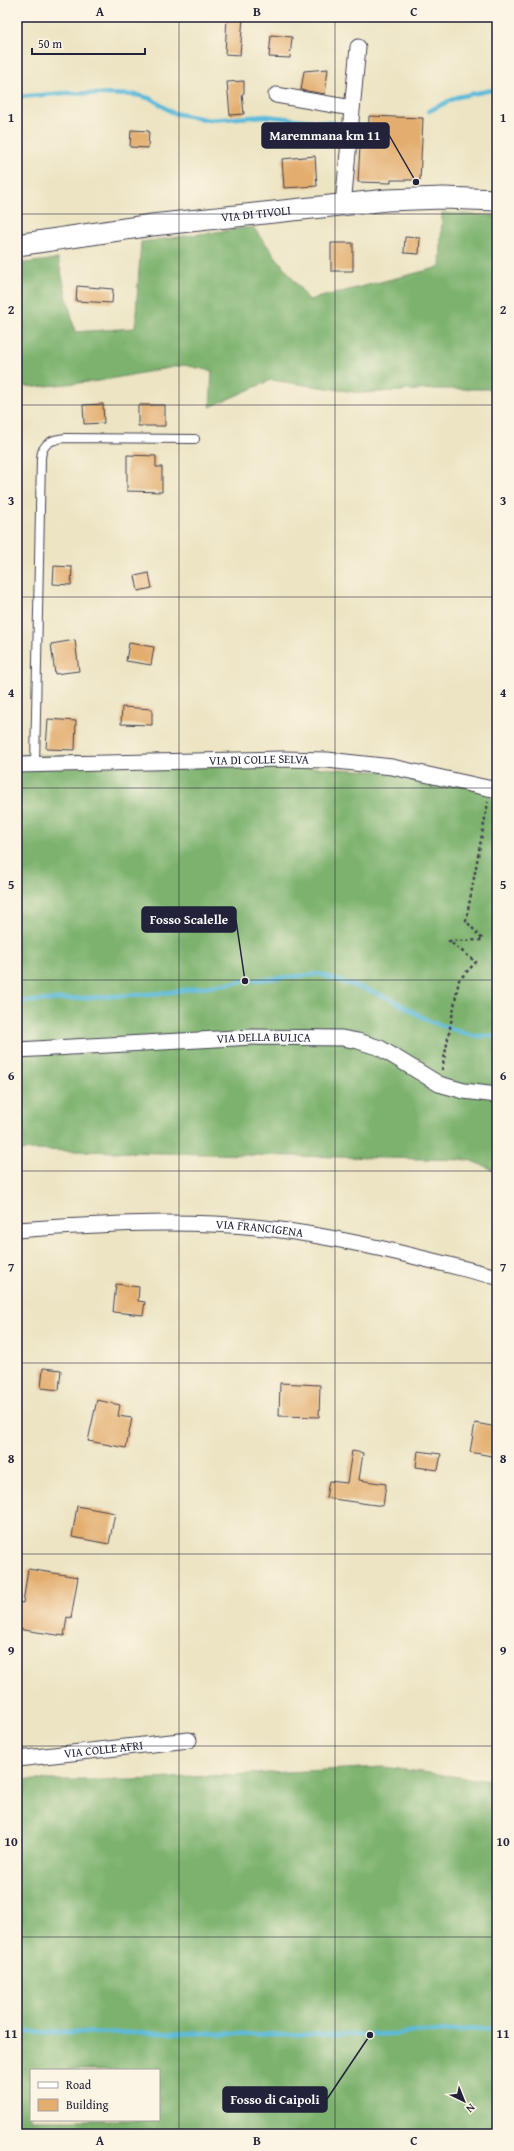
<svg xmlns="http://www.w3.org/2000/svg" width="514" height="2151" font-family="'Gentium Book Plus',serif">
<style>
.forest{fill:#7db26e;stroke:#506a54;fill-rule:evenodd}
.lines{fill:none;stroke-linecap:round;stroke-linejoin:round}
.stream{stroke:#5cbada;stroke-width:4.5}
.building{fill:#e3ad6e}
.lane-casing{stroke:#403f4f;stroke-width:10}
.street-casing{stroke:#403f4f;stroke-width:17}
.secondary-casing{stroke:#403f4f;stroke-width:23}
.path{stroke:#403f4f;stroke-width:2.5;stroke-dasharray:3 3;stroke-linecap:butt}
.lane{stroke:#fff;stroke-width:8}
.street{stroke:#fff;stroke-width:15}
.secondary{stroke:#fff;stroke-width:21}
.grid{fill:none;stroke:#22223b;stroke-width:1;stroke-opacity:0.55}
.labels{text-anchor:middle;stroke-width:3.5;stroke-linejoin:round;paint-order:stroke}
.street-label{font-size:12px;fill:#22223b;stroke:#fcf5e5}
.leader{fill:none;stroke:#22223b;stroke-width:1.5}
.callout-dot{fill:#22223b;stroke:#fcf5e5;stroke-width:1.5}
.callout{fill:#22223b;stroke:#22223b;stroke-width:1.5}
.callout-label{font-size:13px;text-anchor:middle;font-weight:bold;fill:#fff}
.neatline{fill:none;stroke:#22223b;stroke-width:1.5}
.grid-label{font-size:13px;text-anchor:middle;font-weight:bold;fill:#22223b}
</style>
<rect width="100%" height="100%" fill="#fcf5e5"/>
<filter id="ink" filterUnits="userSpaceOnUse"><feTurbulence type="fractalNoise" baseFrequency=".025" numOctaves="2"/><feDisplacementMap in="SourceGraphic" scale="8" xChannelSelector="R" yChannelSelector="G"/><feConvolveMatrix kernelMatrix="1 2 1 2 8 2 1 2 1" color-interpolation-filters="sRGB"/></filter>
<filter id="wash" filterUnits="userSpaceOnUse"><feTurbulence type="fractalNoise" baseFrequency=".012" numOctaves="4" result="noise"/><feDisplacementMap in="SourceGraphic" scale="16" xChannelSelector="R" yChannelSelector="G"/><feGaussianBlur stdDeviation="0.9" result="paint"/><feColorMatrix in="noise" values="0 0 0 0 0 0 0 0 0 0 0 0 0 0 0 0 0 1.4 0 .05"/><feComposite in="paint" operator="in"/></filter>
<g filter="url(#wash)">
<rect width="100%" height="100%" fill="#ece4c3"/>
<path class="forest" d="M442 213 497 216V389H435L361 393 271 380 210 407 212 371 184 365 99 381 35 387 17 385V264L58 259 75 332 135 328 141 242 253 227 309 300 440 267Z
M17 755 144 757 437 775 497 797V1171L469 1160 33 1150 17 1151Z
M383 1767 497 1782V2134H17V1780H134ZM31 2070H159V2120H31Z"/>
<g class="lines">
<path class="stream" d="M17 97 66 93 137 95 152 99 173 113 209 120 266 116 339 124
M429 111 457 97 497 89
M17 1002 164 993 245 981 319 974 373 992 393 1000 429 1021 472 1036H497
M17 2032 370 2035 497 2028"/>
</g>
<g id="blocks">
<path class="building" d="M227 17H243L240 55 225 54Z
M271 35 292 37 290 58 269 57Z
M328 69 325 94 301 90 304 71Z
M244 81V93L242 94 244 114 230 115 227 82Z
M369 116 423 118 420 180H391V183L358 182 360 145 368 146Z
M131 130 149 131 148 148 130 147Z
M315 156 317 186 284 188 282 159Z
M405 237 420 238 419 254 404 253Z
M331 243H353V271H331Z
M77 286 113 289 112 303 76 301Z
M103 404 104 423 84 424 83 405Z
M138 405H165V426H138Z
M127 455 156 456V467H162V492L127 491Z
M54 566 72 567 71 585 53 584Z
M149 573 152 588 138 591 135 576Z
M75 640 79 671 55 674 51 644Z
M129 643 154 647 151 665 126 661Z
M122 707 152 709V725L121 724Z
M48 719 76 721 75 750 46 749Z
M116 1284 139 1287 138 1301 145 1302 143 1315 113 1312Z
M43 1368 61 1370 59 1390 41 1388Z
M280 1383 320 1385 319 1417 279 1416Z
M97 1400 120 1405 118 1416 132 1418 126 1448 88 1441Z
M475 1423 497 1427V1457L470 1452Z
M352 1451 363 1453 359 1480 386 1484 383 1506 326 1498 329 1481 347 1483Z
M418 1451 441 1454 438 1470 416 1467Z
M77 1506 115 1513 109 1544 72 1537Z
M28 1569 78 1577 71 1618 67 1617 64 1636 17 1629V1602L23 1603Z"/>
</g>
</g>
<g filter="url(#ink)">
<use href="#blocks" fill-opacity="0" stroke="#403f4f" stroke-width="1"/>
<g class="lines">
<defs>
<path id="lane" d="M35 765 41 458C42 443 52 439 66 438L195 439"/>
<g id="street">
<path d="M276 95 352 108"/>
<path d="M343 205 358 47"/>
<path id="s1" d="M17 765 282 759 327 760 392 767 497 790"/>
<path id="s2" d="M17 1050 253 1037 342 1038 358 1041 380 1048 439 1084 464 1091 497 1095"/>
<path id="s3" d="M17 1230C100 1224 182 1219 265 1228 344 1237 420 1258 497 1277"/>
<path id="s4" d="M17 1759 189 1740"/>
</g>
<g id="secondary">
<path id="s5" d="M17 245 152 225 387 200 443 198 497 200"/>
</g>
</defs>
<use href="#lane" class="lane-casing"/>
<use href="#street" class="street-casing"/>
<use href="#secondary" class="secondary-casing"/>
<path class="path" d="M442 1070 459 980 476 962 449 941 483 940 466 921 488 802"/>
<use href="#lane" class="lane"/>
<use href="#street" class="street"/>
<use href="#secondary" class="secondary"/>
</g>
</g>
<path class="grid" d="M179 17V2134M335 17V2134M17 214H497M17 405H497M17 597H497M17 788H497M17 980H497M17 1171H497M17 1363H497M17 1554H497M17 1746H497M17 1937H497"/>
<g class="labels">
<g class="street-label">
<text dy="4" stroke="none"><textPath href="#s5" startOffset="241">VIA DI TIVOLI</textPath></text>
<text dy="4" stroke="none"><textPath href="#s1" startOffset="242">VIA DI COLLE SELVA</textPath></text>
<text dy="4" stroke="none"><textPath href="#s2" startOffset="247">VIA DELLA BULICA</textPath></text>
<text dy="4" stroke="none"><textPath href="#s3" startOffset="243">VIA FRANCIGENA</textPath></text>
<text dy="4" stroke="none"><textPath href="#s4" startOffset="87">VIA COLLE AFRI</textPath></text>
</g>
</g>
<path class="leader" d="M416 182L389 135M245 981L236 920M370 2035L327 2099"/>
<g class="callout-dot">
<circle cx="416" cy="182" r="4"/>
<circle cx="245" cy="981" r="4"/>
<circle cx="370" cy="2035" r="4"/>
</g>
<g class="callout">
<rect x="262" y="123" width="127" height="25" rx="4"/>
<rect x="142" y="907" width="94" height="25" rx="4"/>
<rect x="223" y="2087" width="104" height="25" rx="4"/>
</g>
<g class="callout-label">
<text x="325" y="140">Maremmana km 11</text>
<text x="189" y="924">Fosso Scalelle</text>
<text x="275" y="2104">Fosso di Caipoli</text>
</g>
<rect width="514" height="2151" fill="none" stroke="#fcf5e5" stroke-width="44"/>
<rect x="30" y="2069" width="130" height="52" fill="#fcf5e5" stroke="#a5a1a1"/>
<rect x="38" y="2082" width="20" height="6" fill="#ffffff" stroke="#a5a1a1"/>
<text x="66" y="2089" font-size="12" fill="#22223b">Road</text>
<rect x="38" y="2099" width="20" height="12" fill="#e3ad6e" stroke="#a5a1a1"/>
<text x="66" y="2109" font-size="12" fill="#22223b">Building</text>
<g transform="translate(464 2101) rotate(137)" stroke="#fcf5e5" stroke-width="3" paint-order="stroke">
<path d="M0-3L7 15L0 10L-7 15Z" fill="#22223b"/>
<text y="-6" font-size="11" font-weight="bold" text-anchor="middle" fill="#22223b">N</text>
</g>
<path d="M32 48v6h113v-6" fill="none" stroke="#22223b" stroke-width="2"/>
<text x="38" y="48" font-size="12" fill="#22223b" stroke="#fcf5e5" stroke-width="3" paint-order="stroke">50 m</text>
<rect x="22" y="22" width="470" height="2107" class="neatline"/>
<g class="grid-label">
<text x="100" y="16">A</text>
<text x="257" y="16">B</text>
<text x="414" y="16">C</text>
<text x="11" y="122">1</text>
<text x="503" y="122">1</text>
<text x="11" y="314">2</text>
<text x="503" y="314">2</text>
<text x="11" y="505">3</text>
<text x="503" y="505">3</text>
<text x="11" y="697">4</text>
<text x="503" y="697">4</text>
<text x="11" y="889">5</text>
<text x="503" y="889">5</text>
<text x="11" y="1080">6</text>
<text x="503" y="1080">6</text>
<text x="11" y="1272">7</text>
<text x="503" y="1272">7</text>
<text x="11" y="1463">8</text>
<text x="503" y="1463">8</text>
<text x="11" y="1655">9</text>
<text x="503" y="1655">9</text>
<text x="11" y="1846">10</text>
<text x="503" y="1846">10</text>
<text x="11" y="2038">11</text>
<text x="503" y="2038">11</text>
<text x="100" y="2145">A</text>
<text x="257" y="2145">B</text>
<text x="414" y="2145">C</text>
</g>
</svg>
